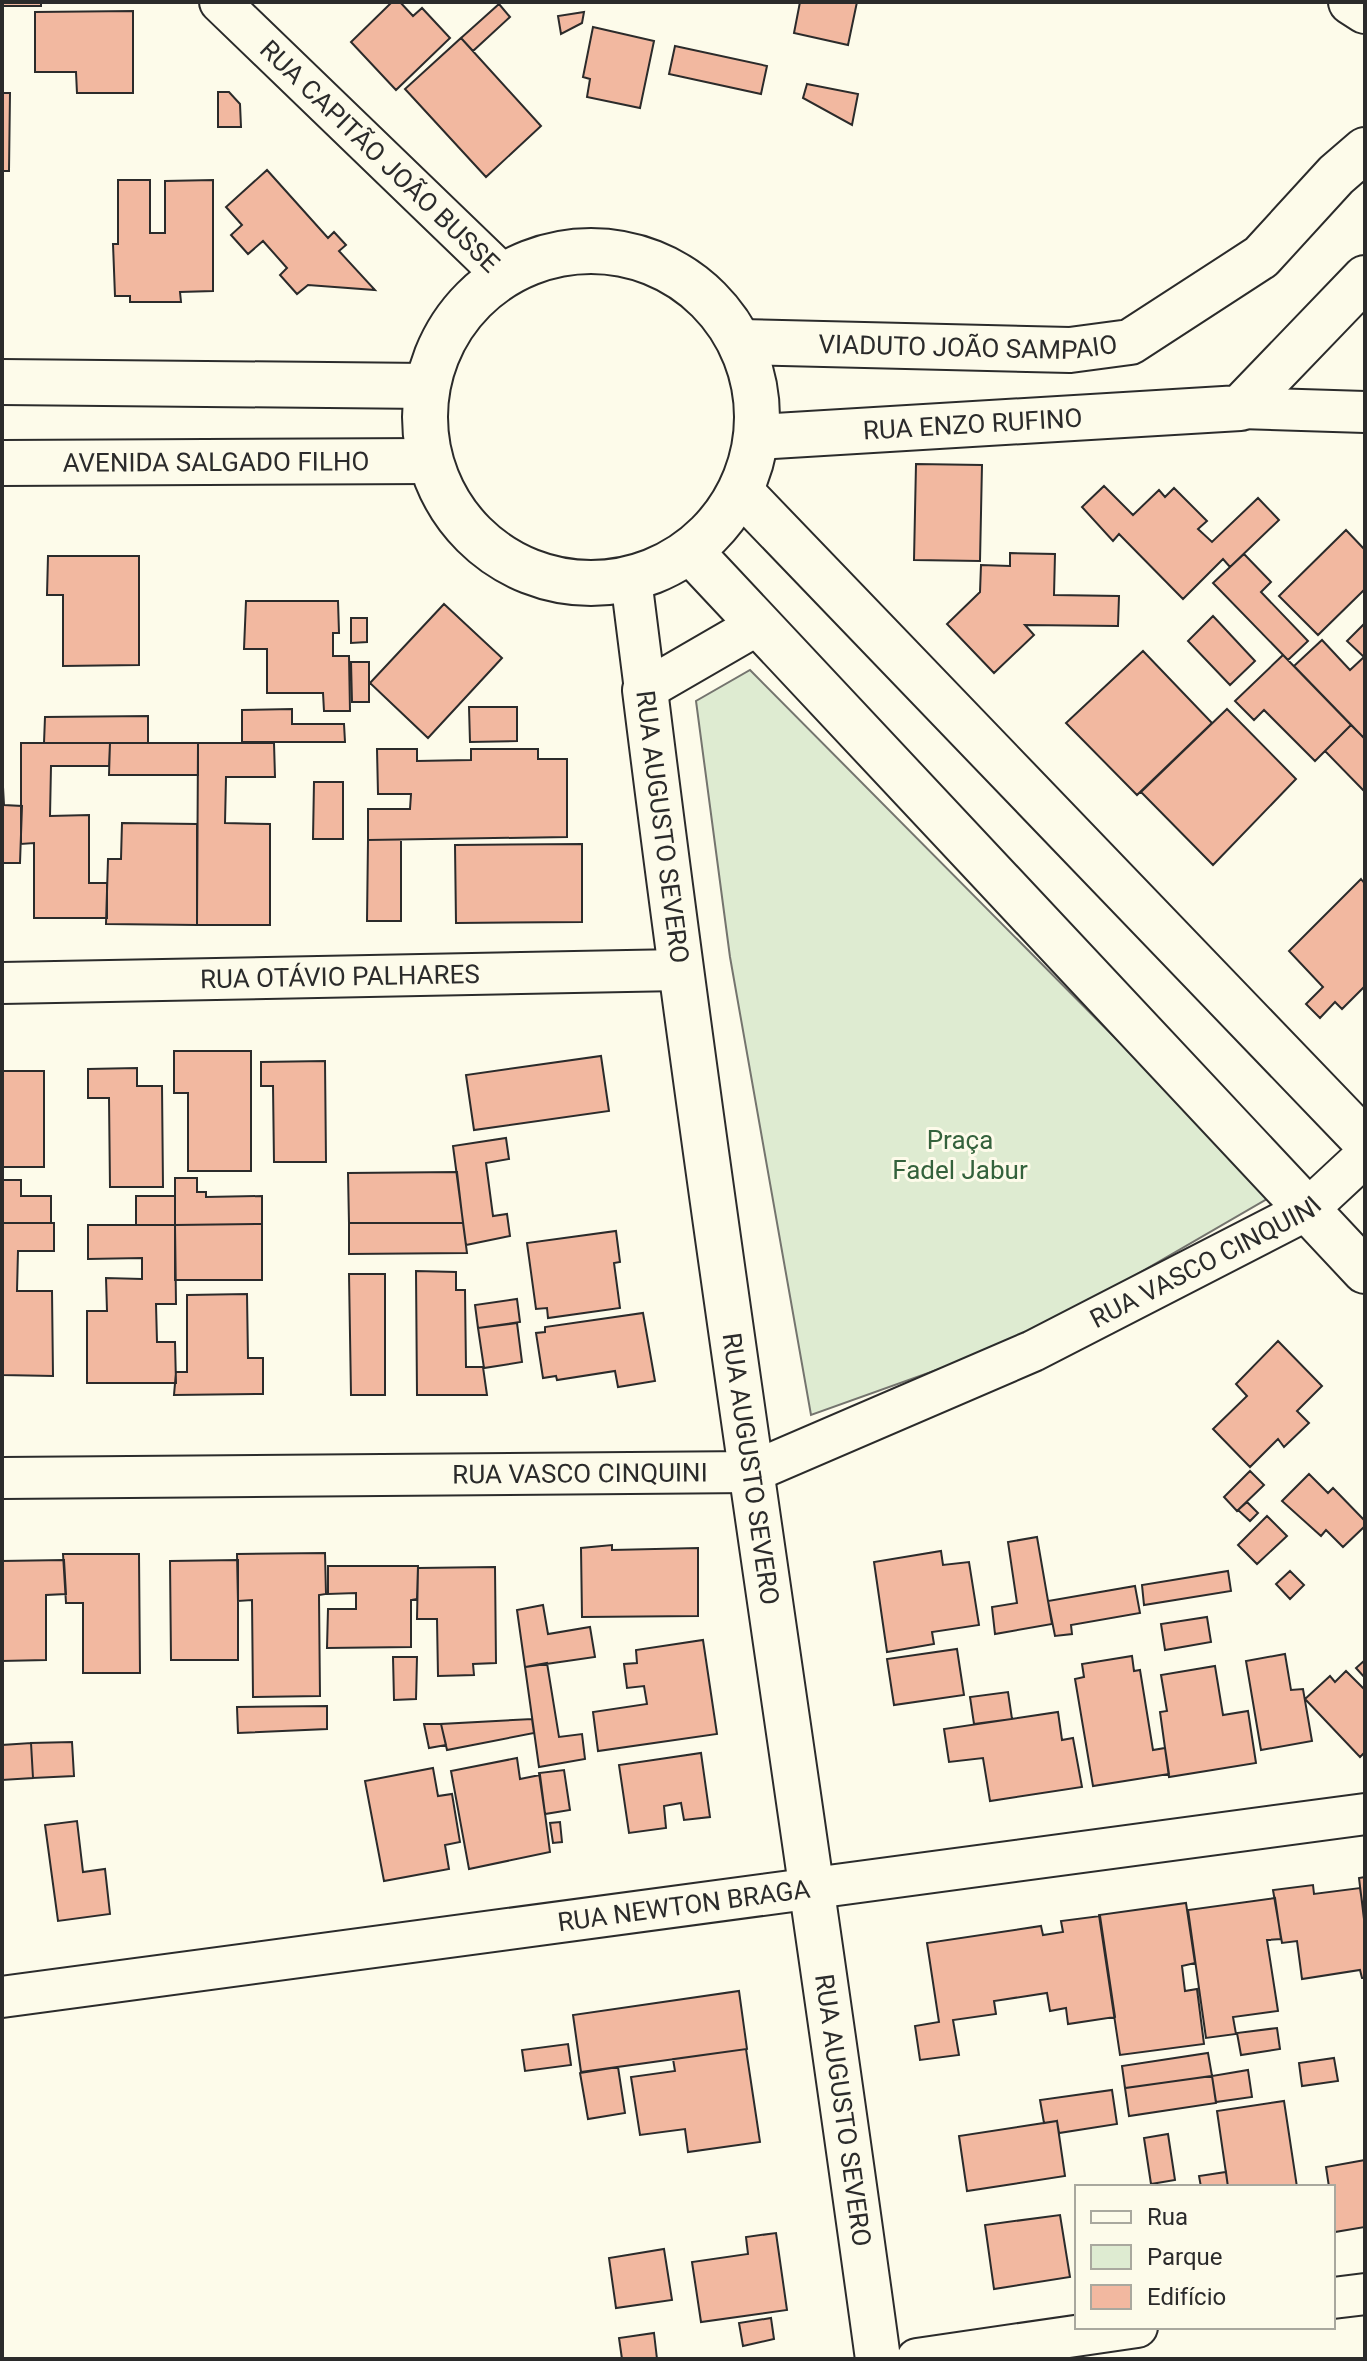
<svg xmlns="http://www.w3.org/2000/svg" width="1367" height="2361" font-family="Roboto,sans-serif">
<style>
.park{fill:#deebd1;stroke:#74746e;stroke-width:2}
.building{fill:#f2b8a0;stroke:#2b2b2b;stroke-width:2}
.lines{fill:none;stroke-linecap:round;stroke-linejoin:round}
.minor-casing{stroke:#2b2b2b;stroke-width:44}
.tertiary-casing{stroke:#2b2b2b;stroke-width:48}
.minor{stroke:#fdfbea;stroke-width:40}
.tertiary{stroke:#fdfbea;stroke-width:44}
.labels{text-anchor:middle;stroke-width:6;stroke-linejoin:round;paint-order:stroke}
.street-label{font-size:26px;fill:#2b2b2b;stroke:#fdfbea}
.park-label{font-size:26px;fill:#34623c;stroke:#fdfbea}
</style>
<rect width="100%" height="100%" fill="#fdfbea"/>
<path class="park" d="M750 670 1272 1196 1029 1337 811 1415 730 957 696 701Z"/>
<path class="building" d="M2 2H41V6H2Z
M392 2H400L413 16 422 8 450 38 396 90 351 42Z
M800 2H857L848 45 794 33Z
M499 4 510 17 473 51 461 38Z
M133 11V93H77L76 72H35V12Z
M584 12 582 23 561 34 558 16Z
M593 27 654 41 640 108 587 97 590 79 583 77Z
M461 38 541 126 486 177 405 89Z
M675 46 767 66 761 94 669 74Z
M807 84 858 94 852 125 803 98Z
M218 92H229L240 104 241 127H218Z
M2 93H10L9 171H2Z
M267 170 328 238 334 232 346 245 339 251 375 290 308 285 297 294 280 275 287 268 263 241 248 254 231 235 242 225 226 207Z
M118 180H150V233H165V181L213 180V291L180 292 181 302H130V296H115L113 244H118Z
M2 225H3V289H2Z
M916 464 982 465 980 561 914 560Z
M1104 486 1133 515 1159 490 1165 497 1174 488 1207 521 1198 529 1212 542 1258 498 1279 520 1230 567 1223 559 1183 599 1119 534 1113 541 1082 507Z
M1346 530 1365 550V589L1318 635 1279 596Z
M1010 553 1055 554 1054 595 1119 596 1118 626 1025 625 1034 635 994 673 947 624 980 592 981 565 1010 566Z
M1244 554 1271 582 1261 592 1308 641 1288 660 1213 583Z
M48 556H139V665L63 666V595H47Z
M246 601H338L339 633H333V656H349L350 711H324L323 693H267V649H244Z
M444 604 502 658 428 738 370 683Z
M1213 616 1255 661 1230 685 1188 641Z
M351 618H367V642L351 643Z
M1365 623V735L1363 737 1294 666 1322 640 1350 670 1364 657 1347 641Z
M1143 651 1212 723 1137 795 1066 723Z
M1283 655 1351 725 1315 761 1264 710 1254 720 1235 701Z
M351 662H369V702H352Z
M469 707H517V741L470 742Z
M292 709V724H344L345 742H242V710Z
M1227 709 1296 779 1213 865 1141 792Z
M148 716V743H44L45 717Z
M1351 725 1365 739V792L1325 751Z
M21 743H110L109 766H51L50 816 89 815V883H107V918H34V843L21 844Z
M110 743H198V775H109Z
M198 743H274L275 777H226L225 823 270 824V925H197Z
M377 749H417V761L471 760V749H538V759H567V837L368 840V809H410L411 794H378Z
M2 769 4 805 22 806 20 863H2Z
M314 782H343V839H313Z
M122 823 197 824V925L106 924 108 859H121Z
M368 840H401V921H367Z
M582 844V922L456 923 455 845Z
M1361 879 1365 884V986L1342 1009 1335 1002 1320 1018 1306 1004 1323 987 1289 951Z
M174 1051H251V1171H188V1093H174Z
M601 1056 609 1111 474 1130 466 1075Z
M325 1061 326 1162H274L273 1086H261V1062Z
M137 1068V1086H162L163 1187H110L109 1098H88V1069Z
M2 1071H44V1167H2Z
M506 1138 509 1159 486 1163 493 1216 507 1214 510 1236 466 1245 453 1146Z
M457 1172 463 1223H349L348 1173Z
M175 1178H197V1192H206V1197L262 1196V1224L175 1225Z
M2 1180H21V1196H51V1223H2Z
M136 1196H175V1225H136Z
M2 1223H54V1251H18L17 1291H52L53 1376 2 1375Z
M349 1223H463L467 1253 349 1254Z
M262 1224V1280H175V1225Z
M88 1225H175L176 1304H156L157 1342H175L176 1383H87V1311H107L106 1278 142 1279V1258L88 1259Z
M616 1231 620 1262 614 1263 620 1308 548 1318 547 1308 536 1309 527 1243Z
M416 1271 456 1272V1290H465L466 1367H483L487 1395H417Z
M349 1274H385V1395H351Z
M247 1294 248 1358H263V1394L174 1395 176 1372H187V1295Z
M517 1299 520 1322 478 1328 475 1305Z
M643 1313 655 1381 618 1387 615 1371 557 1380 556 1376 543 1378 536 1333 545 1332V1327Z
M517 1323 522 1362 484 1368 478 1328Z
M1278 1341 1322 1386 1297 1411 1309 1423 1284 1447 1278 1439 1250 1467 1213 1429 1247 1396 1236 1384Z
M1250 1471 1264 1485 1237 1511 1224 1497Z
M1309 1474 1328 1493 1333 1488 1365 1521V1526L1343 1547 1326 1530 1321 1536 1282 1501Z
M1247 1502 1258 1513 1250 1521 1238 1510Z
M1267 1516 1287 1536 1257 1564 1238 1545Z
M1037 1537 1052 1624 995 1634 992 1607 1017 1603 1008 1542Z
M612 1545V1550L698 1548V1616L582 1617 581 1548Z
M941 1551 943 1565 969 1562 979 1625 932 1632 934 1644 887 1652 874 1562Z
M325 1553 326 1594 319 1595 320 1696 253 1697 252 1600 238 1601 237 1554Z
M63 1554H139L140 1673H83V1603H66Z
M64 1560 66 1594 46 1595V1660L2 1661V1561Z
M238 1560V1660H171L170 1561Z
M328 1566H418L417 1599 411 1600V1647L327 1648 328 1609H356V1593L328 1594Z
M495 1567 496 1663 473 1664 474 1675 438 1676 437 1619H417L418 1568Z
M1228 1571 1231 1591 1144 1605 1142 1585Z
M1290 1571 1304 1585 1290 1599 1276 1584Z
M1135 1586 1140 1613 1071 1625 1072 1634 1055 1636 1048 1601Z
M543 1605 548 1634 590 1627 595 1657 525 1667 517 1610Z
M1207 1617 1211 1642 1165 1650 1161 1624Z
M703 1640 717 1734 598 1751 593 1712 647 1704 644 1686 627 1688 624 1664 637 1663 636 1650Z
M957 1649 964 1695 894 1705 887 1659Z
M1285 1654 1291 1690 1303 1689 1312 1741 1261 1750 1246 1661Z
M1132 1656 1134 1671 1140 1670 1153 1750 1165 1748 1169 1774 1093 1786 1075 1679 1084 1677 1082 1664Z
M393 1657H417L416 1699 394 1700Z
M1365 1660V1678L1356 1668Z
M547 1663 559 1737 582 1734 585 1759 539 1767 525 1667Z
M1215 1666 1223 1715 1248 1711 1256 1763 1169 1777 1160 1712 1167 1711 1161 1675Z
M1346 1671 1365 1690V1752L1360 1757 1305 1699 1330 1676 1335 1682Z
M1008 1692 1012 1719 974 1724 970 1697Z
M327 1706V1729L238 1733 237 1707Z
M1058 1712 1062 1740 1073 1738 1082 1787 990 1801 983 1758 949 1762 944 1729Z
M532 1719 534 1733 447 1750 441 1724Z
M424 1724H441L446 1745 429 1748Z
M72 1742 74 1776 33 1778 31 1743Z
M31 1743 33 1778 2 1780V1745Z
M701 1753 710 1817 684 1820 681 1803 664 1806 666 1828 629 1833 619 1765Z
M517 1758 520 1779 540 1775 550 1852 469 1869 451 1771Z
M433 1768 438 1796 452 1794 460 1842 445 1845 449 1869 384 1881 365 1781Z
M564 1770 570 1810 545 1814 539 1773Z
M77 1821 83 1872 105 1869 110 1914 58 1921 45 1825Z
M560 1822 562 1842 553 1843 550 1823Z
M1365 1877V1918L1364 1919 1359 1878Z
M1313 1885 1314 1894 1360 1888 1365 1922V1978H1362L1360 1970 1302 1979 1297 1941 1282 1943 1273 1890Z
M1275 1898 1281 1939 1267 1940 1278 2011 1233 2017 1236 2034 1206 2038 1188 1910Z
M1186 1903 1195 1963 1182 1966 1185 1991 1197 1989 1204 2044 1120 2055 1099 1915Z
M1100 1916 1115 2017 1068 2024 1066 2008 1050 2011 1047 1993 994 2001 996 2014 953 2020 959 2055 920 2060 915 2026 939 2022 927 1943 1041 1926 1043 1935 1063 1932 1061 1921Z
M739 1991 747 2049 581 2072 573 2015Z
M1277 2028 1280 2049 1241 2055 1237 2033Z
M568 2044 571 2065 525 2071 522 2050Z
M746 2049 760 2142 688 2152 685 2129 640 2135 631 2077 675 2071 673 2059Z
M1208 2053 1212 2076 1125 2088 1122 2066Z
M1334 2058 1338 2081 1302 2086 1299 2063Z
M618 2067 625 2113 588 2119 580 2073Z
M1248 2070 1252 2097 1216 2102 1212 2076Z
M1212 2076 1216 2103 1129 2116 1125 2088Z
M1112 2090 1117 2124 1059 2133 1057 2121 1044 2123 1040 2100Z
M1284 2101 1297 2187H1228L1217 2111Z
M1057 2121 1065 2176 967 2191 959 2136Z
M1168 2134 1175 2180 1151 2184 1144 2138Z
M1365 2160V2227L1335 2232 1333 2187H1329L1326 2167Z
M1226 2172 1228 2187H1201L1199 2176Z
M1060 2215 1070 2277 994 2289 985 2225Z
M776 2233 787 2310 701 2322 692 2262 748 2254 746 2237Z
M664 2249 672 2300 616 2308 609 2258Z
M771 2318 774 2339 743 2346 739 2323Z
M654 2333 657 2359H622L619 2338Z"/>
<g class="lines">
<defs>
<g id="minor">
<path id="s1" d="M220 2 504 276"/>
<path d="M1240 408 1365 412"/>
<path d="M631 579 645 690 759 624"/>
<path id="s2" d="M2 983 680 970"/>
<path id="s3" d="M2 1478 752 1472 1033 1351 1307 1210 1365 1156"/>
<path id="s4" d="M2 1997 1365 1814"/>
<path d="M1333 2298 1365 2294"/>
<path d="M917 2359 1137 2327"/>
</g>
<g id="tertiary">
<path d="M1351 2 1365 11"/>
<circle cx="591" cy="417" r="166"/>
<path id="s5" d="M740 342 1070 350 1130 342 1261 257 1336 175 1365 150"/>
<path d="M2 382 427 386"/>
<path id="s6" d="M757 437 1240 408 1365 278"/>
<path id="s7" d="M2 463 429 461"/>
<path d="M741 492 1365 1141"/>
<path d="M691 552 1365 1271"/>
<path id="s8" d="M645 690C714 1247 802 1802 878 2359"/>
</g>
</defs>
<use href="#minor" class="minor-casing"/>
<use href="#tertiary" class="tertiary-casing"/>
<use href="#minor" class="minor"/>
<use href="#tertiary" class="tertiary"/>
</g>
<g class="labels">
<g class="street-label">
<text dy="9" stroke="none"><textPath href="#s1" startOffset="222">RUA CAPITÃO JOÃO BUSSE</textPath></text>
<text dy="9" stroke="none"><textPath href="#s5" startOffset="228">VIADUTO JOÃO SAMPAIO</textPath></text>
<text dy="9" stroke="none"><textPath href="#s6" startOffset="216">RUA ENZO RUFINO</textPath></text>
<text dy="9" stroke="none"><textPath href="#s7" startOffset="214">AVENIDA SALGADO FILHO</textPath></text>
<text dy="9" stroke="none"><textPath href="#s8" startOffset="138">RUA AUGUSTO SEVERO</textPath></text>
<text dy="9" stroke="none"><textPath href="#s2" startOffset="338">RUA OTÁVIO PALHARES</textPath></text>
<text dy="9" stroke="none"><textPath href="#s3" startOffset="1250">RUA VASCO CINQUINI</textPath></text>
<text dy="9" stroke="none"><textPath href="#s8" startOffset="786">RUA AUGUSTO SEVERO</textPath></text>
<text dy="9" stroke="none"><textPath href="#s3" startOffset="578">RUA VASCO CINQUINI</textPath></text>
<text dy="9" stroke="none"><textPath href="#s4" startOffset="688">RUA NEWTON BRAGA</textPath></text>
<text dy="9" stroke="none"><textPath href="#s8" startOffset="1434">RUA AUGUSTO SEVERO</textPath></text>
</g>
<g class="park-label">
<text x="960" y="1149">Praça<tspan x="960" dy="30">Fadel Jabur</tspan></text>
</g>
</g>
<rect width="1367" height="2361" fill="none" stroke="#2b2b2b" stroke-width="8"/>
<rect x="1075" y="2185" width="260" height="144" fill="#fdfbea" stroke="#a9a89e" stroke-width="2"/>
<rect x="1091" y="2211" width="40" height="12" fill="#fdfbea" stroke="#a9a89e" stroke-width="2"/>
<text x="1147" y="2225" font-size="24" fill="#2b2b2b">Rua</text>
<rect x="1091" y="2245" width="40" height="24" fill="#deebd1" stroke="#a9a89e" stroke-width="2"/>
<text x="1147" y="2265" font-size="24" fill="#2b2b2b">Parque</text>
<rect x="1091" y="2285" width="40" height="24" fill="#f2b8a0" stroke="#a9a89e" stroke-width="2"/>
<text x="1147" y="2305" font-size="24" fill="#2b2b2b">Edifício</text>
</svg>
